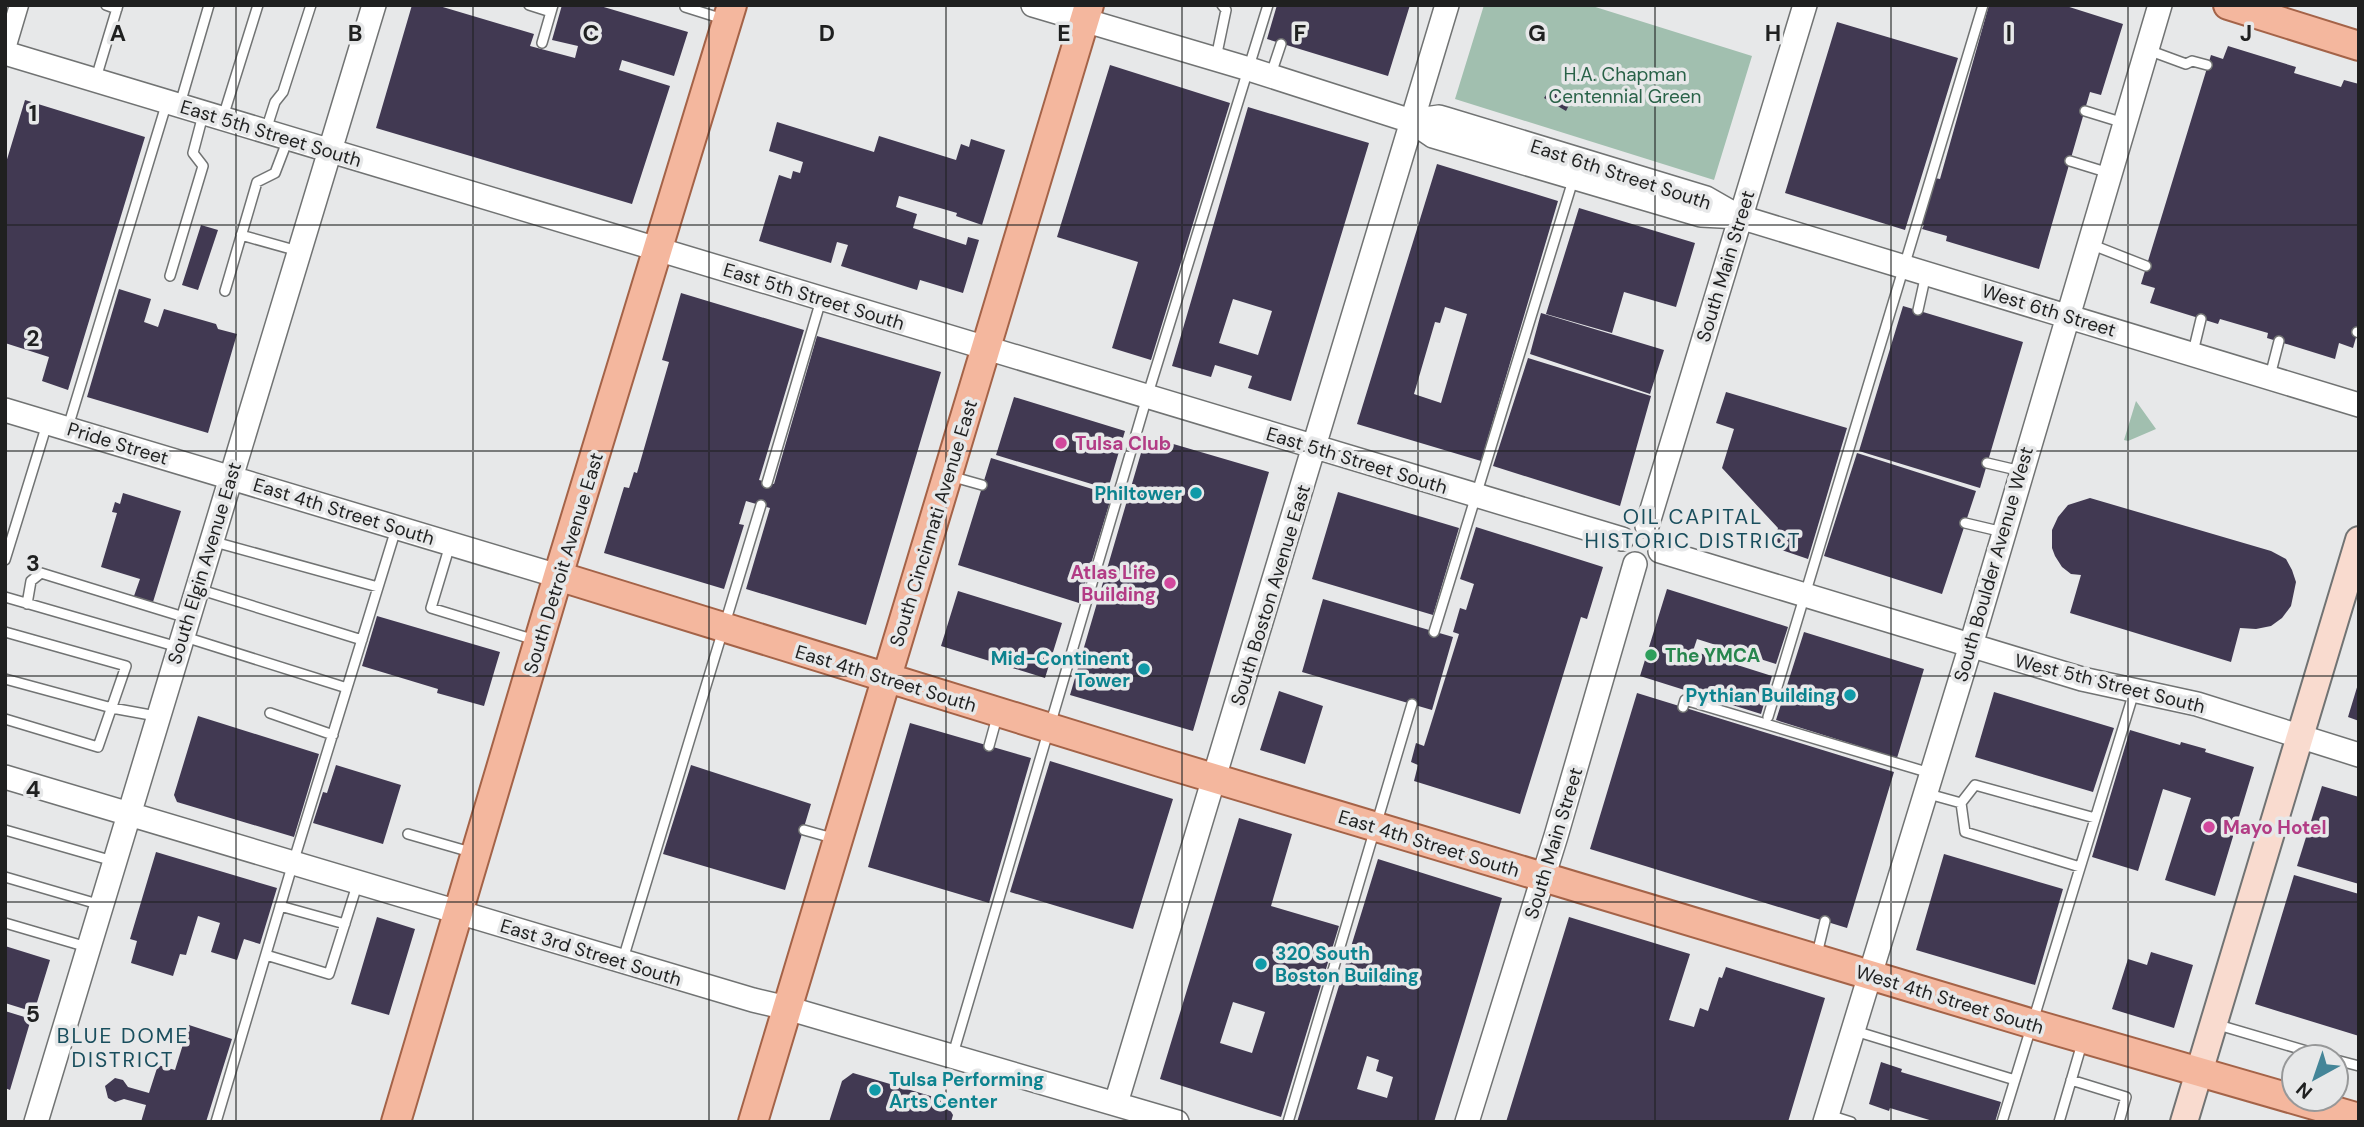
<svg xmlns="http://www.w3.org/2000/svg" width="2364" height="1127" font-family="'DM Sans',sans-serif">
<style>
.green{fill:#a1bfaf}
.building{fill:#413952;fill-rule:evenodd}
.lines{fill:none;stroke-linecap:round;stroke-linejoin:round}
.service-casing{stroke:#717373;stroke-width:12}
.minor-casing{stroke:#717373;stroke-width:21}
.tertiary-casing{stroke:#717373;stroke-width:26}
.secondary-casing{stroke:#717373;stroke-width:30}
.primary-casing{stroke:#a46348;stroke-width:32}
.service{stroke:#fff;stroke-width:9}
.minor{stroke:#fff;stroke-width:18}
.tertiary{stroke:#fff;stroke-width:23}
.secondary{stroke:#f9dbcf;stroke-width:26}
.primary{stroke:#f4b79e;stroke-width:28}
.grid{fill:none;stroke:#1f2020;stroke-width:2;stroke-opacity:0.55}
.hotel-dot{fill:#d1479c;stroke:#e7e8e9;stroke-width:2.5}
.culture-dot{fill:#0f9aa8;stroke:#e7e8e9;stroke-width:2.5}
.leisure-dot{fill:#2e9e5b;stroke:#e7e8e9;stroke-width:2.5}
.labels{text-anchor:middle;stroke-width:7;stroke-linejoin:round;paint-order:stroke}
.park-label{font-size:19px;fill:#296248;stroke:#e7e8e9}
.street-label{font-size:19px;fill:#1f2020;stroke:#e7e8e9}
.hotel-label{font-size:19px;font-weight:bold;fill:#b23c85;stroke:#e7e8e9;text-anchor:start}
.culture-label{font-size:19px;font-weight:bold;fill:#0d838f;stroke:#e7e8e9;text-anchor:end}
.leisure-label{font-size:19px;font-weight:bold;fill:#27864d;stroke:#e7e8e9;text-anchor:start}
.neighbourhood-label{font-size:21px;letter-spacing:2px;fill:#194e5d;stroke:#e7e8e9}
.grid-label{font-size:23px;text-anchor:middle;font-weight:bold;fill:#1f2020;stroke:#e7e8e9;stroke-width:7;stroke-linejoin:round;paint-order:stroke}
</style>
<rect width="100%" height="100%" fill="#e7e8e9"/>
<path class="green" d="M1484 5H1589L1752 56 1714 180 1455 99Z
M2136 401 2156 429 2128 441 2124 440Z"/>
<path class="building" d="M412 5H436L534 34 530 46 575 58 578 46 552 40 562 5H597L688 32 674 76 622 60 619 70 670 86 632 204 376 128Z
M1277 5H1410L1388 76 1267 39Z
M1989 5H2063L2123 24 2101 95 2090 92 2039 269 1946 241 1947 236 1922 229 1924 225H1921L1935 178 1940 179Z
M1837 22 1958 58 1905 230 1785 193Z
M2228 46 2296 67 2294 73 2341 87 2344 80 2359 84V327L2353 348 2339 343 2335 359 2267 338 2268 333 2220 319 2218 324 2150 303 2155 288 2141 284 2211 55 2223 59Z
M1110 65 1230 103 1151 360 1112 348 1138 262 1057 237Z
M1550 89 1571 101 1566 111 1544 98Z
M25 100 145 137 68 390 42 381 49 357 5 343V166Z
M1248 107 1369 143 1291 401 1248 388 1252 376 1215 365 1211 377 1172 366ZM1233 299 1272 311 1258 355 1219 343Z
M777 122 874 152 879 136 956 160 961 144 969 147 971 139 1005 150 982 225 956 216 957 213 899 196 896 207 917 214 913 228 966 245 968 237 979 240 963 293 920 280 917 290 841 266 848 245 837 242 831 263 759 241 779 175 791 179 793 171 800 173 803 162 769 151Z
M1437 164 1558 201 1481 461 1357 424ZM1445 307 1467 314 1441 403 1414 394 1435 322 1440 323Z
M1579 208 1695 243 1676 307 1624 292 1612 333 1546 314Z
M201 225 218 230 198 290 182 285Z
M119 289 151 299 144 322 158 327 164 309 216 324 218 329 237 334 208 433 87 397Z
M681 293 804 330 759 480 774 484 817 336 941 372 866 625 746 589 770 508 746 501 739 524 744 525 724 589 604 553 624 487 629 488 634 472 637 473 669 362 662 360Z
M1903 306 2023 342 1980 488 1859 451Z
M1541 313 1664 350 1650 394 1530 354Z
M1528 358 1651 396 1620 506 1493 466Z
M1726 392 1847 428 1808 559 1773 547 1778 528 1722 468 1734 429 1716 423Z
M1014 397 1125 431 1108 489 996 455Z
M1146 436 1269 472 1193 731 1070 695Z
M1857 453 1976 491 1942 594 1824 556Z
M991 458 1112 495 1079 603 958 565Z
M1338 492 1459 528 1433 615 1312 579Z
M123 493 181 511 153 602 134 596 140 579 101 567 117 513 112 512 115 502 120 504Z
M2090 498 2271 551 2286 559 2292 570 2296 582 2291 606 2282 618 2271 626 2256 629 2240 628 2231 662 2070 613 2081 575 2071 574 2062 567 2055 556 2052 548V530L2058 517 2068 505Z
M1476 527 1603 567 1587 619 1581 617 1520 814 1414 781 1418 765 1411 762 1416 743 1424 746 1459 634 1453 632 1460 608 1466 610 1474 584 1460 579Z
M1667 589 1788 627 1776 664 1697 639 1693 651 1772 676 1761 714 1640 676Z
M958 591 1062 623 1045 678 941 646Z
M1323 599 1453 637 1432 710 1302 672Z
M377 616 500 652 484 706 437 693 438 689 362 666Z
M1804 632 1924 669 1897 758 1776 720Z
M2358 684H2359V721L2348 717Z
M1279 691 1323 706 1305 764 1260 750Z
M1994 692 2114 728 2093 792 1975 757Z
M1637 693 1894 772 1847 928 1590 849Z
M198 716 319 754 294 837 177 802 174 795Z
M910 723 1031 758 989 903 868 867Z
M2130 730 2180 745 2181 742 2206 749 2205 752 2254 767 2215 896 2165 880 2191 798 2163 789 2138 871 2092 857Z
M1050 761 1173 799 1133 929 1010 892Z
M336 765 401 785 383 844 313 823 323 792 327 793Z
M691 765 811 804 785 890 663 854Z
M2322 786 2359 797V884L2297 866Z
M1239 818 1292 834 1271 906 1339 926 1281 1117 1160 1079ZM1233 1002 1265 1012 1252 1053 1220 1043Z
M156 852 277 888 260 944 244 939 237 960 211 952 220 923 198 916 186 955 180 954 173 976 131 963 137 941 130 939Z
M1944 854 2063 889 2035 985 1916 950Z
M1378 859 1502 898 1465 1021 1434 1122H1297ZM1367 1056 1379 1060 1376 1071 1393 1077 1387 1098 1357 1089Z
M2294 875 2359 894V1036L2255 1004Z
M377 917 415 929 389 1015 351 1004Z
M1569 917 1690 954 1669 1020 1694 1027 1700 1008 1708 1011 1719 977 1722 978 1726 967 1825 998 1788 1122H1506Z
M5 946 50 960 34 1012 5 1003Z
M2151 952 2193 965 2174 1028 2112 1009 2128 959 2147 965Z
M5 1011 31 1019 10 1090 5 1088Z
M189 1025 232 1039 206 1122H141L146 1105 124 1099 115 1102 108 1098 105 1086 115 1078 123 1080 128 1087 149 1093 158 1065 175 1070Z
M1881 1062 1902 1069 1901 1072 2001 1102 1995 1122H1936L1890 1108 1889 1111 1869 1104Z
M853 1073 944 1100 953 1115 951 1122H829L842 1081Z"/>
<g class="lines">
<defs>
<path id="service" d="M106 5 117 9
M529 5 551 12
M685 7 723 19
M542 43 553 5
M2148 50 2186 64 2192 61 2207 65
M1216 58 1226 10 1222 5
M1271 74 1281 44
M96 78 118 5
M180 104 209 5
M2085 111 2124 123
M223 117 258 5
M266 130 275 102 283 92 311 5
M2070 161 2109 173
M241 235 298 251
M2090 244 2146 266
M170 276 203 166 193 153 203 115
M225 291 257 182 275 173 288 139
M1918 310 1926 274
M2357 332 2359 333
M2193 352 2201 319
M2270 376 2279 341
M68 427 167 102
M1987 463 2021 471
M950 476 982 485
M767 483 821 300
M1965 523 2003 532
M211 541 378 587
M450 545 431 608 535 640
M5 560 47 424
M198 589 362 640
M5 597 178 647
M27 604 31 581 41 573 187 618
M5 632 126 666 98 747 5 719
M1434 632 1574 177
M185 637 347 688
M5 679 112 708 156 716
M1683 707 1685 700 1930 773
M270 713 333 735
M1768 717 1983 5
M989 746 997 717
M1925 793 1961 803
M5 830 113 861
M804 830 836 839
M408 834 474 853
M2080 867 1965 832 1961 803 1975 785 2095 818
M5 877 101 905
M280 906 345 924
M5 923 87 947
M1817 954 1825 921
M266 955 329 974 358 882
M623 959 761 505
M2215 1024 2327 1057
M1855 1031 2015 1080
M953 1054 1147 397 1268 5
M2336 1060 2359 1066
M2071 1080 2126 1097 2119 1122
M1829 1115 1851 1122
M216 1122 293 863 396 529
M1288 1122 1412 704
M2002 1122 2134 692
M2059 1122 2083 1040"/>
<path id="minor" d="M5 52 19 5"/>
<path id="tertiary" d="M1033 5 1249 69 1411 121 1433 136 1701 215 1740 217 2359 405
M5 53 1622 539
M1411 121 1439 117 1446 119 1706 198 1734 214
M5 410 558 576
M1647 526 1805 5
M1660 551 2082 679 2197 704 2359 755
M5 777 753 1000 787 1008 1177 1122
M1116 1103 1447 5
M36 1122 374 5
M1467 1122 1556 836 1635 564
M1825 1122 1971 645 2160 5"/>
<path id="secondary" d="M2184 1122 2359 540"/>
<path id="primary" d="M2228 5 2359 46
M558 576 1160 762 2033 1024 2359 1118
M396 1122 558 576 732 5
M753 1122 1089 5"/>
</defs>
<use href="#service" class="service-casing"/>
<use href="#minor" class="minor-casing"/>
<use href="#tertiary" class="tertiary-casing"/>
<use href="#secondary" class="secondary-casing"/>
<use href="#primary" class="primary-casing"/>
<use href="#service" class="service"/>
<use href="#minor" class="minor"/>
<use href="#tertiary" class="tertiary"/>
<use href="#secondary" class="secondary"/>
<use href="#primary" class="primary"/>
</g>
<path class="grid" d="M236 5V1122M473 5V1122M709 5V1122M946 5V1122M1182 5V1122M1418 5V1122M1655 5V1122M1891 5V1122M2128 5V1122M5 225H2359M5 451H2359M5 676H2359M5 902H2359"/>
<g class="hotel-dot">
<circle cx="1061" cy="443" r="7"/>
<circle cx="1170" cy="583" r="7"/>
<circle cx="2209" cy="827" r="7"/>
</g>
<g class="culture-dot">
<circle cx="1196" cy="493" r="7"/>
<circle cx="1144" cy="669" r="7"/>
<circle cx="1850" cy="695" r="7"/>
<circle cx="1261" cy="964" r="7"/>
<circle cx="875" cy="1090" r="7"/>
</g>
<circle class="leisure-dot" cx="1651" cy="655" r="7"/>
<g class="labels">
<g class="park-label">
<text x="1625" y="81">H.A. Chapman<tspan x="1625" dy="22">Centennial Green</tspan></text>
</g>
<g class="street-label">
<text transform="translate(271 133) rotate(17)" y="7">East 5th Street South</text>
<text transform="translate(1621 174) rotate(18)" y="7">East 6th Street South</text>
<text transform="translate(1725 266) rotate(-73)" y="7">South Main Street</text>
<text transform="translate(814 296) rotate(17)" y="7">East 5th Street South</text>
<text transform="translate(2049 310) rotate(17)" y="7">West 6th Street</text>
<text transform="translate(118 443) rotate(17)" y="7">Pride Street</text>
<text transform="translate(1357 460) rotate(17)" y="7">East 5th Street South</text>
<text transform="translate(344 511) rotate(17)" y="7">East 4th Street South</text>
<text transform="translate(933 523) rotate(-73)" y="7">South Cincinnati Avenue East</text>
<text transform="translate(204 563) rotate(-73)" y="7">South Elgin Avenue East</text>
<text transform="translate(563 563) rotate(-73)" y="7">South Detroit Avenue East</text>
<text transform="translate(1993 564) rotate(-74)" y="7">South Boulder Avenue West</text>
<text transform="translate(1270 595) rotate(-73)" y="7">South Boston Avenue East</text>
<text transform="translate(886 678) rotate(17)" y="7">East 4th Street South</text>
<text transform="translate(2110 683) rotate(14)" y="7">West 5th Street South</text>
<text transform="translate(1429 843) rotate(17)" y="7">East 4th Street South</text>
<text transform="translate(1553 843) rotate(-73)" y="7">South Main Street</text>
<text transform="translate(591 952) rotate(17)" y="7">East 3rd Street South</text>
<text transform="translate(1950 999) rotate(17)" y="7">West 4th Street South</text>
</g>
<g class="hotel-label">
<text x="1075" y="450">Tulsa Club</text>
<text x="1156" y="579" text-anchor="end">Atlas Life<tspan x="1156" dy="22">Building</tspan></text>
<text x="2223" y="834">Mayo Hotel</text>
</g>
<g class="culture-label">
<text x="1182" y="500">Philtower</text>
<text x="1130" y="665">Mid-Continent<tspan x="1130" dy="22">Tower</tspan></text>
<text x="1836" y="702">Pythian Building</text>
<text x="1275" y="960" text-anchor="start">320 South<tspan x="1275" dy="22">Boston Building</tspan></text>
<text x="889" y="1086" text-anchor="start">Tulsa Performing<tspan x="889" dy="22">Arts Center</tspan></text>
</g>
<g class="leisure-label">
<text x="1665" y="662">The YMCA</text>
</g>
<g class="neighbourhood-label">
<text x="1693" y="524">OIL CAPITAL<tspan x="1693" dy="24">HISTORIC DISTRICT</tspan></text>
<text x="123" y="1043">BLUE DOME<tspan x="123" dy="24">DISTRICT</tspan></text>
</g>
</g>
<g class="grid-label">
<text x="118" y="41">A</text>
<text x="355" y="41">B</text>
<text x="591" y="41">C</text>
<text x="827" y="41">D</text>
<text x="1064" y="41">E</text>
<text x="1300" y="41">F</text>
<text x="1537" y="41">G</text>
<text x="1773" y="41">H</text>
<text x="2009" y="41">I</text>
<text x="2246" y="41">J</text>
<text x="33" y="121">1</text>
<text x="33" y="346">2</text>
<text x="33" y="571">3</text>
<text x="33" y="797">4</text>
<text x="33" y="1022">5</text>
</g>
<rect width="2364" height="1127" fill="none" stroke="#1f2020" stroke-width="14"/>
<g transform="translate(2315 1078) rotate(220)"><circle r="33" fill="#e7e8e9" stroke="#979899" stroke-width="2"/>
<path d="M0-5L12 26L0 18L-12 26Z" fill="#448598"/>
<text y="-10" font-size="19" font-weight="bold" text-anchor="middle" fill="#1f2020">N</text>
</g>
</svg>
